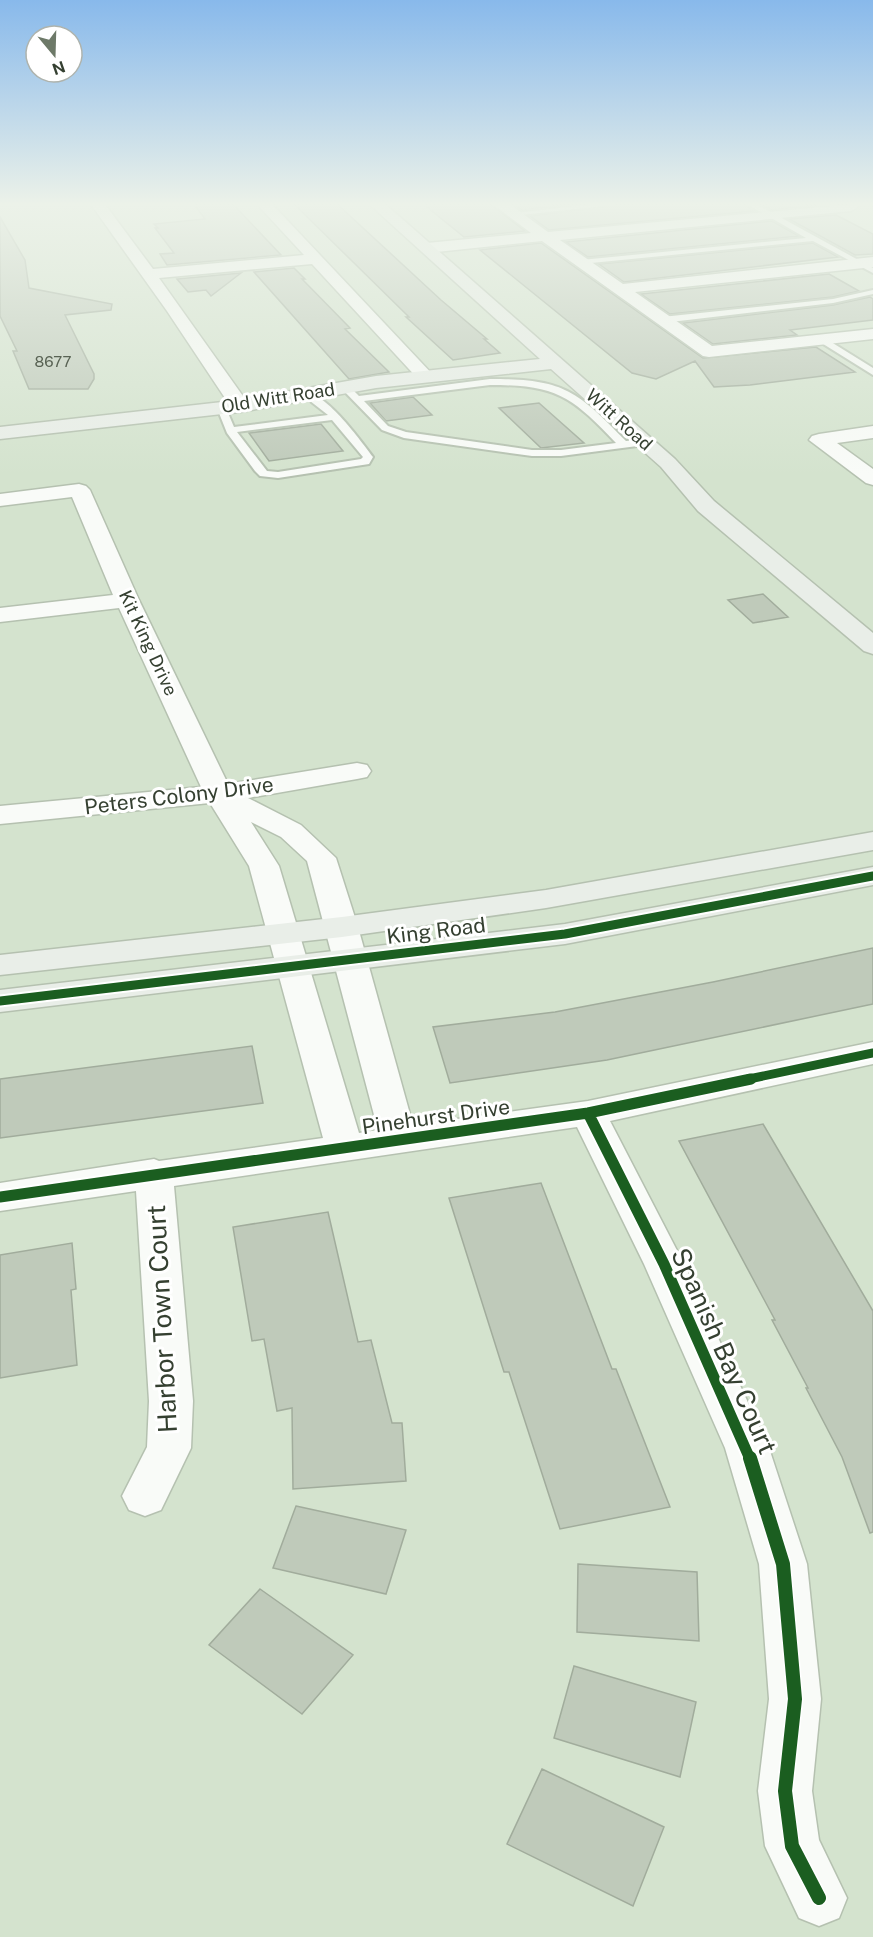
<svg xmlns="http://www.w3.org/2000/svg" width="873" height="1937" font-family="'Public Sans',sans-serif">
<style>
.building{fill:#bfcaba;stroke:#a1ac9c;stroke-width:1.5}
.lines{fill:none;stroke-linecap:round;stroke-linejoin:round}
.lane-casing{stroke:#b5c1b0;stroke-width:4}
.street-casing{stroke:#b5c1b0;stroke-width:3}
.secondary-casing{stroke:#b5c1b0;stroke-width:3}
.lane{fill:#f9fbf8;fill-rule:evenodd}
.street{fill:#f9fbf8;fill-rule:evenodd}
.secondary{fill:#e9eee8;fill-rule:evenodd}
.cycleway-far2-casing{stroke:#fff;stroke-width:13}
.cycleway-far1-casing{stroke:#fff;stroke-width:15}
.cycleway-casing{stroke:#fff;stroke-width:17}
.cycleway-far2{stroke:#1b5e20;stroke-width:9}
.cycleway-far1{stroke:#1b5e20;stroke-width:11}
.cycleway{stroke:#1b5e20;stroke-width:14}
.labels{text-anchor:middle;stroke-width:6;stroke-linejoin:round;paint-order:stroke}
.far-number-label{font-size:15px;fill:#586253}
.far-street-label{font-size:18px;fill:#354031;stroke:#fff}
.street-label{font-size:21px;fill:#354031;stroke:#fff}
.near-street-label{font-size:26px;fill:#354031;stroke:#fff}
</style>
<rect width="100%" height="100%" fill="#d4e3ce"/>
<path class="building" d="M193 203H232L281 255 167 265 160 254 174 253 155 228H158L154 224 205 219Z
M293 203H336L441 300 487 339H484L500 353 453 360 406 317H409Z
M422 203H489L525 231 464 237Z
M512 203H578L522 210Z
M631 203H743L754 211 549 230 530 216Z
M759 203H814L817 205 771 210Z
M836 215 873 234V254L855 255 789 219Z
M0 217 25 260 29 288 112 304 111 310 65 315 94 374V379L88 389H29L13 351H17L0 316Z
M772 221 799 236 588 257 566 242Z
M541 243 703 358 816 347 855 372 750 385 714 387 695 361 656 379 632 373 480 250Z
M813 243 838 257 624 282 599 264Z
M294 268 305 279H302L350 328 345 329 389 372 349 379 254 272Z
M241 273 211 296 206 290 188 292 177 279Z
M829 274 859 291 833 297 670 314 641 294Z
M870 297 873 299V320L790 330 797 335 713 344 683 323 833 305Z
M413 397 432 415 386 421 370 403Z
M539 403 584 443 541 448 499 408Z
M321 424 343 451 269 461 249 433Z
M763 594 788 617 753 623 728 600Z
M873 948V1004L607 1060 450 1083 433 1027 555 1012 713 982Z
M252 1046 263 1103 0 1138V1079Z
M763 1124 873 1311V1532L870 1533 842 1457 806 1388H808L772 1320H775L679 1141Z
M541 1183 612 1369H616L670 1507 560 1529 509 1372H504L449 1198Z
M328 1212 358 1342 371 1340 392 1423H402L406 1481 293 1489 292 1408 277 1411 264 1339 252 1341 233 1227Z
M72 1243 76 1289 71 1290 77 1365 0 1378V1255Z
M296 1506 406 1530 386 1594 273 1568Z
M578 1564 697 1572 699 1641 577 1632Z
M260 1589 353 1655 302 1714 209 1645Z
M574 1666 696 1702 680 1777 554 1738Z
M542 1769 664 1827 633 1906 507 1844Z"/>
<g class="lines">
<defs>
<path id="lane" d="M600 203H629L512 216 508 214Z
M745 203H754L873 268V273L813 241 581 264 577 262 581 260 806 238Z
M873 290V294L833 303 662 323 658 320 662 317 833 299Z
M823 337 873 368V375L820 342V338Z
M490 379C564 379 576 390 626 441L645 439 650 442 645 445 561 456H532L404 438 382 430 340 387 348 385 359 396ZM490 385C557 385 571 396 616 443L561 450H532L406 432 388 426 364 401Z
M305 393C325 391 361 441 373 457L369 464 278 478 260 476 255 471 227 433 217 408 225 406 234 427 328 415 305 397ZM332 420 363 457 361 459 278 472 267 471 237 432Z"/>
<path id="street" d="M90 203H104L153 269 304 255 256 203H271L435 377 432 381H420L312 264 159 278 250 406 247 410H233L167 311Z
M491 203H508L548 232 856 204 858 207 851 211 560 240 623 284 873 257V267L635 292 712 346 873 329V339L709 357 703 356 542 241 427 253 419 248 427 243 531 233Z
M873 426V438L837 443 873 469V485L866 483 809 440 812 436 819 434Z
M79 484 86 486 90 490 139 600 228 784 357 763 367 765 371 771 367 777 357 779 248 798 301 825 336 858 358 927 413 1125 588 1101 873 1042V1064L610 1121 684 1264 769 1448 807 1564 821 1699 812 1791 819 1840 847 1898 839 1918 819 1926 799 1918 765 1846 758 1791 769 1699 759 1564 725 1448 644 1264 577 1127 174 1186 193 1401 191 1448 161 1510 145 1516 129 1510 122 1496 147 1447 149 1401 136 1191 0 1211V1183L154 1159 159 1161 323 1138 249 866 210 803 0 824V806L201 787 119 608 0 622V608L113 595 72 497 0 506V494ZM251 822 281 837 307 861 378 1130 359 1133 279 866Z"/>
<path id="secondary" d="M368 203H384L675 459 714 501 873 633V654L864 651 698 511 661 467 551 369 376 388 240 412 0 439V427L240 400 376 376 540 359Z
M873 832V850L546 908 342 937 0 975V955L342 917 546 890Z
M873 867V885L565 944 0 1012V990L565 924Z"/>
</defs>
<use href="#lane" class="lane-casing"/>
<use href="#street" class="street-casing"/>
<use href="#secondary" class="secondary-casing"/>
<use href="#lane" class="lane"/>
<use href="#street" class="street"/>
<use href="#secondary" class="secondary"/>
<defs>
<path id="cycleway-far2" d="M0 1001 565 934 873 876
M744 1080 873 1053"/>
<path id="cycleway-far1" d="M588 1113 664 1264 750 1459
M0 1197 588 1113 751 1079"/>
<path id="cycleway" d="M750 1458 783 1564 795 1699 785 1791 792 1846 819 1898"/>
</defs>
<use href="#cycleway-far2" class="cycleway-far2-casing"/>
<use href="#cycleway-far1" class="cycleway-far1-casing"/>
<use href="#cycleway" class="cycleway-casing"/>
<use href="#cycleway-far2" class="cycleway-far2"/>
<use href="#cycleway-far1" class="cycleway-far1"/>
<use href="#cycleway" class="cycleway"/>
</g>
<linearGradient id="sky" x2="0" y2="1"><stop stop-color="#88b9eb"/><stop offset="0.43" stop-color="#ecf2e9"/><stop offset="1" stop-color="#ecf2e9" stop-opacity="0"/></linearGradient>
<rect width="873" height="475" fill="url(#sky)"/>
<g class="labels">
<g class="far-number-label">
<text x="53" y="367">8677</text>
</g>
<g class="far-street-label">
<text transform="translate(278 398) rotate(-9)" y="6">Old Witt Road</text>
<text transform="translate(619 420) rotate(42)" y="6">Witt Road</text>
<text transform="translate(148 643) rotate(65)" y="6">Kit King Drive</text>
</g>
<g class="street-label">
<text transform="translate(179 796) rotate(-7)" y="7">Peters Colony Drive</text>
<text transform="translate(436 931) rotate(-7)" y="7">King Road</text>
<text transform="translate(436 1117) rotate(-8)" y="7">Pinehurst Drive</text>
</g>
<g class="near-street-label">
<text transform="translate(162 1319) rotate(-93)" y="9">Harbor Town Court</text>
<text transform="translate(724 1351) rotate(66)" y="9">Spanish Bay Court</text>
</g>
</g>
<g transform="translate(54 54) rotate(161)"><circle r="28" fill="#ffffff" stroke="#aeb3ad" stroke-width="1.5"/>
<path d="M0-4.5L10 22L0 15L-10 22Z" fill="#6d7968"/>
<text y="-9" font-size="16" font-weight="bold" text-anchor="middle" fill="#354031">N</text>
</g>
</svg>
